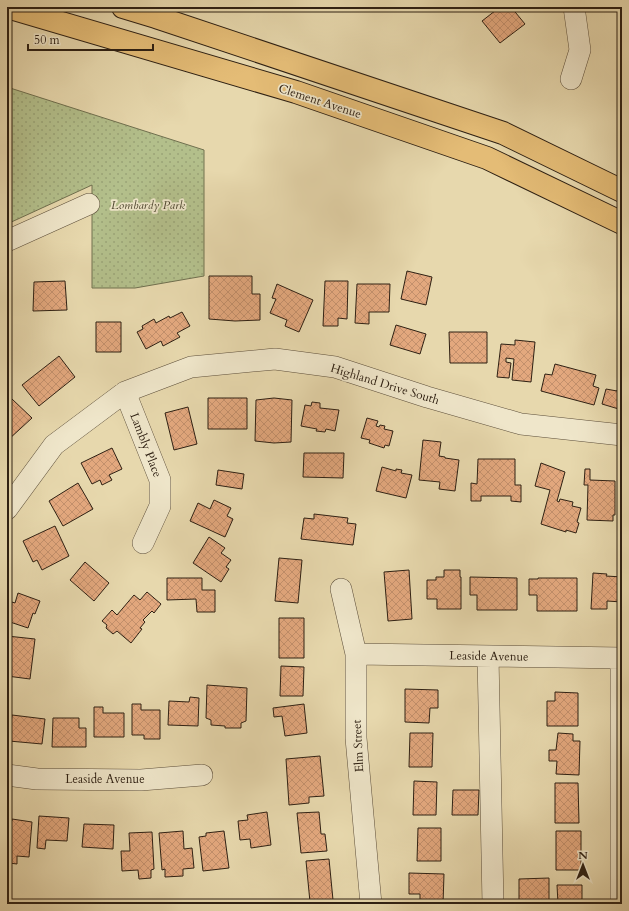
<svg xmlns="http://www.w3.org/2000/svg" width="629" height="911" font-family="Cardo,serif">
<style>
.park{fill:url(#park-dots);stroke:#70704f}
.building{fill:url(#building-cross-hatch);stroke:#2e2013}
.lines{fill:none;stroke-linecap:round;stroke-linejoin:round}
.minor-casing{stroke:#5c4e3a;stroke-width:22}
.major-casing{stroke:#2e2013;stroke-width:24}
.minor{stroke:#efe6ca;stroke-width:21}
.major{stroke:#e4bc76;stroke-width:22}
.labels{text-anchor:middle;stroke-width:3.5;stroke-linejoin:round;paint-order:stroke}
.street-label{font-size:12px;fill:#2e2013;stroke:#efe6ca}
.park-label{font-size:12px;font-style:italic;fill:#4f4831;stroke:#efe6ca}
</style>
<defs>
<pattern id="park-dots" width="8" height="8" patternUnits="userSpaceOnUse"><rect width="8" height="8" fill="#b3bf8b"/><path d="M2 2h.1M6 6h.1" fill="none" stroke="#9aa477" stroke-width="1.8" stroke-linecap="round"/></pattern>
<pattern id="building-cross-hatch" width="8" height="8" patternUnits="userSpaceOnUse"><rect width="8" height="8" fill="#e3a87e"/><path d="M0 0l8 8M0 8l8-8" fill="none" stroke="#c3906c"/></pattern>
</defs>
<rect width="100%" height="100%" fill="#e7d8ad"/>
<filter id="stains"><feTurbulence type="fractalNoise" baseFrequency=".005" numOctaves="4"/><feColorMatrix values="0 0 0 0 .2 0 0 0 0 .09 0 0 0 0 .02 0 0 0 .5 -.17"/></filter>
<radialGradient id="worn" r=".72"><stop offset=".6" stop-color="#630" stop-opacity="0"/><stop offset="1" stop-color="#630" stop-opacity=".3"/></radialGradient>
<path class="park" d="M7 87 204 150V276L135 288H92V185L7 224Z"/>
<path class="building" d="M500 7H511L525 24 500 43 482 21Z
M407 271 432 277 426 305 401 299Z
M209 276H252V294H260V320L235 321 209 319Z
M65 281 67 310 33 311 34 282Z
M325 281H348L347 319 338 318V326H323Z
M277 284 313 300 299 332 285 326 287 320 270 313 276 299 272 298Z
M357 284H390L389 312H369V324L355 323Z
M182 312 190 326 177 333 180 337 163 346 161 341 146 349 137 332 143 329 142 326 154 319 156 323 169 316 170 318Z
M96 322H121V352H96Z
M396 325 426 334 420 354 390 345Z
M449 332H487V363H450Z
M515 340 535 342 531 382 512 380 514 359 506 358V362L511 363 509 378 497 377 501 344 515 345Z
M59 356 75 377 39 406 22 385Z
M555 364 596 375 593 386 599 388 594 405 541 391 545 374 552 375Z
M606 389 617 391V390L622 391V410L602 404Z
M208 398H247V429H208Z
M274 398 292 400 291 442 274 443 255 441 256 400Z
M12 399 32 418 8 440 9 442 7 444V404Z
M312 402 320 403V408L339 410 335 431 326 429 325 432 316 431 317 429 301 426 305 405 311 406Z
M188 407 197 444 174 450 165 413Z
M367 418 378 421 376 426 379 427 380 425 385 426 384 429 393 431 389 446 385 445 384 448 369 443 370 440 361 438Z
M423 440 441 442 439 456 445 457V458L459 460 455 491 439 489 440 482 419 480Z
M112 448 122 469 109 475 112 480 102 485 100 480 92 484 81 463Z
M304 453H344L343 478 303 477Z
M478 459H515V485H521V502L511 501V496H481V501H471V483L477 484Z
M541 463 565 472 557 501 559 502 560 499 573 502 572 506 581 508 577 522 579 523 576 533 566 530V532L541 524 550 490 535 486Z
M382 467 396 471V469L402 470 401 473 412 475 406 498 376 491Z
M585 469H590V480L615 481V515H613V521L587 520 588 485H584Z
M218 470 244 474 242 489 216 485Z
M78 483 93 509 63 526 49 501Z
M214 500 231 508 227 516 233 519 225 537 190 521 198 503 210 509Z
M314 514 348 518 347 523 356 524 353 545 301 539 304 518 314 519Z
M55 526 69 556 42 570 37 560 33 562 23 541Z
M209 537 225 548 221 553 231 560 226 567 229 569 221 582 193 563Z
M279 558 302 560 298 603 275 601Z
M85 562 109 583 94 601 70 580Z
M409 570 412 619 388 621 384 572Z
M444 570H460V577H461V609H437V599H427V580H436V577H444Z
M593 573 607 574 606 576 622 577V609V602L607 601V609H591Z
M470 577 517 578V610H477V595H470Z
M167 578H202V590H215V612H197L196 599 167 600Z
M538 578H577V611H537V595H529V579H538Z
M147 592 161 604 154 613 152 611 143 620 145 622 140 628 142 629 131 643 117 631 113 634 106 628 107 625 102 621 112 610 117 615 134 595 140 600Z
M18 593 40 601 35 614 33 613 28 628 7 621V615L12 602 15 603Z
M279 618H304V658H279Z
M7 636 35 639 30 679 7 676Z
M281 666 304 667 303 696H280Z
M207 685 247 688 246 721 241 723V728H225V726L211 725V720L206 718Z
M405 689 438 690V708H430L429 723 405 722Z
M555 692 578 693V726H547V701H555Z
M190 697 199 698 198 726 168 725 169 701 189 702Z
M132 704H141V710H160V739H144V735H132Z
M304 704 307 733 285 736 282 716 274 717 273 708Z
M94 707H103V713H124V737H94Z
M12 715 45 719 42 744 9 741Z
M53 718H79V728H86V747H52Z
M410 733H433L432 767H409Z
M558 733 573 734V741H580L579 775 556 774 557 761H549V750H556Z
M320 756 324 796 309 797V803L289 805 286 759Z
M414 781 437 782 436 815H413Z
M555 783H578L579 823H555Z
M453 790H479L478 815H452Z
M267 812 271 845 251 848 250 839 240 840 238 821 248 820 247 815Z
M319 812 321 834H325L327 851 301 853 297 813Z
M39 816 69 818 67 841 46 840 45 849 37 848Z
M12 819 32 822 29 857 17 856V864L9 863V856L7 855V821H12Z
M84 824 114 825 113 849 82 847Z
M418 828H441V861H417Z
M183 831 184 849 192 848 194 868 183 869V876L165 877V869L162 870 159 833Z
M224 831 229 868 203 871 199 837 206 836V833Z
M556 831H581V870H556Z
M152 832 154 869 151 870V878L139 879 138 870 122 871 121 851H130L129 833Z
M329 859 333 900 310 902 306 861Z
M409 873 444 874 443 904H420V894H409Z
M549 878V904H520V903H522V900H519V879Z
M557 885H582V904H558Z"/>
<g class="lines">
<defs>
<path id="minor" d="M571 79 580 50 574 7
M7 241 89 204
M125 392 160 480V506L143 543
M7 509 54 445 125 392 191 367 275 359 335 367 427 397 521 424 622 435
M341 589 356 654V738L371 904
M356 654 622 658
M488 656 493 904
M621 658V904
M7 775 37 779 141 780 202 775"/>
<path id="major" d="M7 7 296 92 487 158 622 223
M123 7 156 17 503 133 622 191"/>
</defs>
<use href="#minor" class="minor-casing"/>
<use href="#major" class="major-casing"/>
<use href="#minor" class="minor"/>
<use href="#major" class="major"/>
</g>
<g class="labels">
<g class="street-label">
<text transform="translate(320 101) rotate(18)" y="4">Clement Avenue</text>
<text transform="translate(385 384) rotate(17)" y="4">Highland Drive South</text>
<text transform="translate(146 445) rotate(69)" y="4">Lambly Place</text>
<text transform="translate(489 656) rotate(1)" y="4">Leaside Avenue</text>
<text transform="translate(358 746) rotate(-93)" y="4">Elm Street</text>
<text x="105" y="783">Leaside Avenue</text>
</g>
<g class="park-label">
<text x="148" y="209">Lombardy Park</text>
</g>
</g>
<rect width="629" height="911" fill="none" stroke="#e7d8ad" stroke-width="24"/>
<rect x="8" y="8" width="613" height="895" fill="none" stroke="#2e2013" stroke-width="2"/>
<rect x="12" y="12" width="605" height="887" fill="none" stroke="#2e2013"/>
<g transform="translate(583 865)" stroke="#efe6ca" stroke-width="3" paint-order="stroke">
<path d="M0-3L7 15L0 10L-7 15Z" fill="#2e2013"/>
<text y="-6" font-size="11" font-weight="bold" text-anchor="middle" fill="#2e2013">N</text>
</g>
<path d="M28 44v6h125v-6" fill="none" stroke="#2e2013" stroke-width="2"/>
<text x="34" y="44" font-size="12" fill="#2e2013" stroke="#efe6ca" stroke-width="3" paint-order="stroke">50 m</text>
<rect width="100%" height="100%" filter="url(#stains)"/>
<rect width="100%" height="100%" fill="url(#worn)"/>
</svg>
